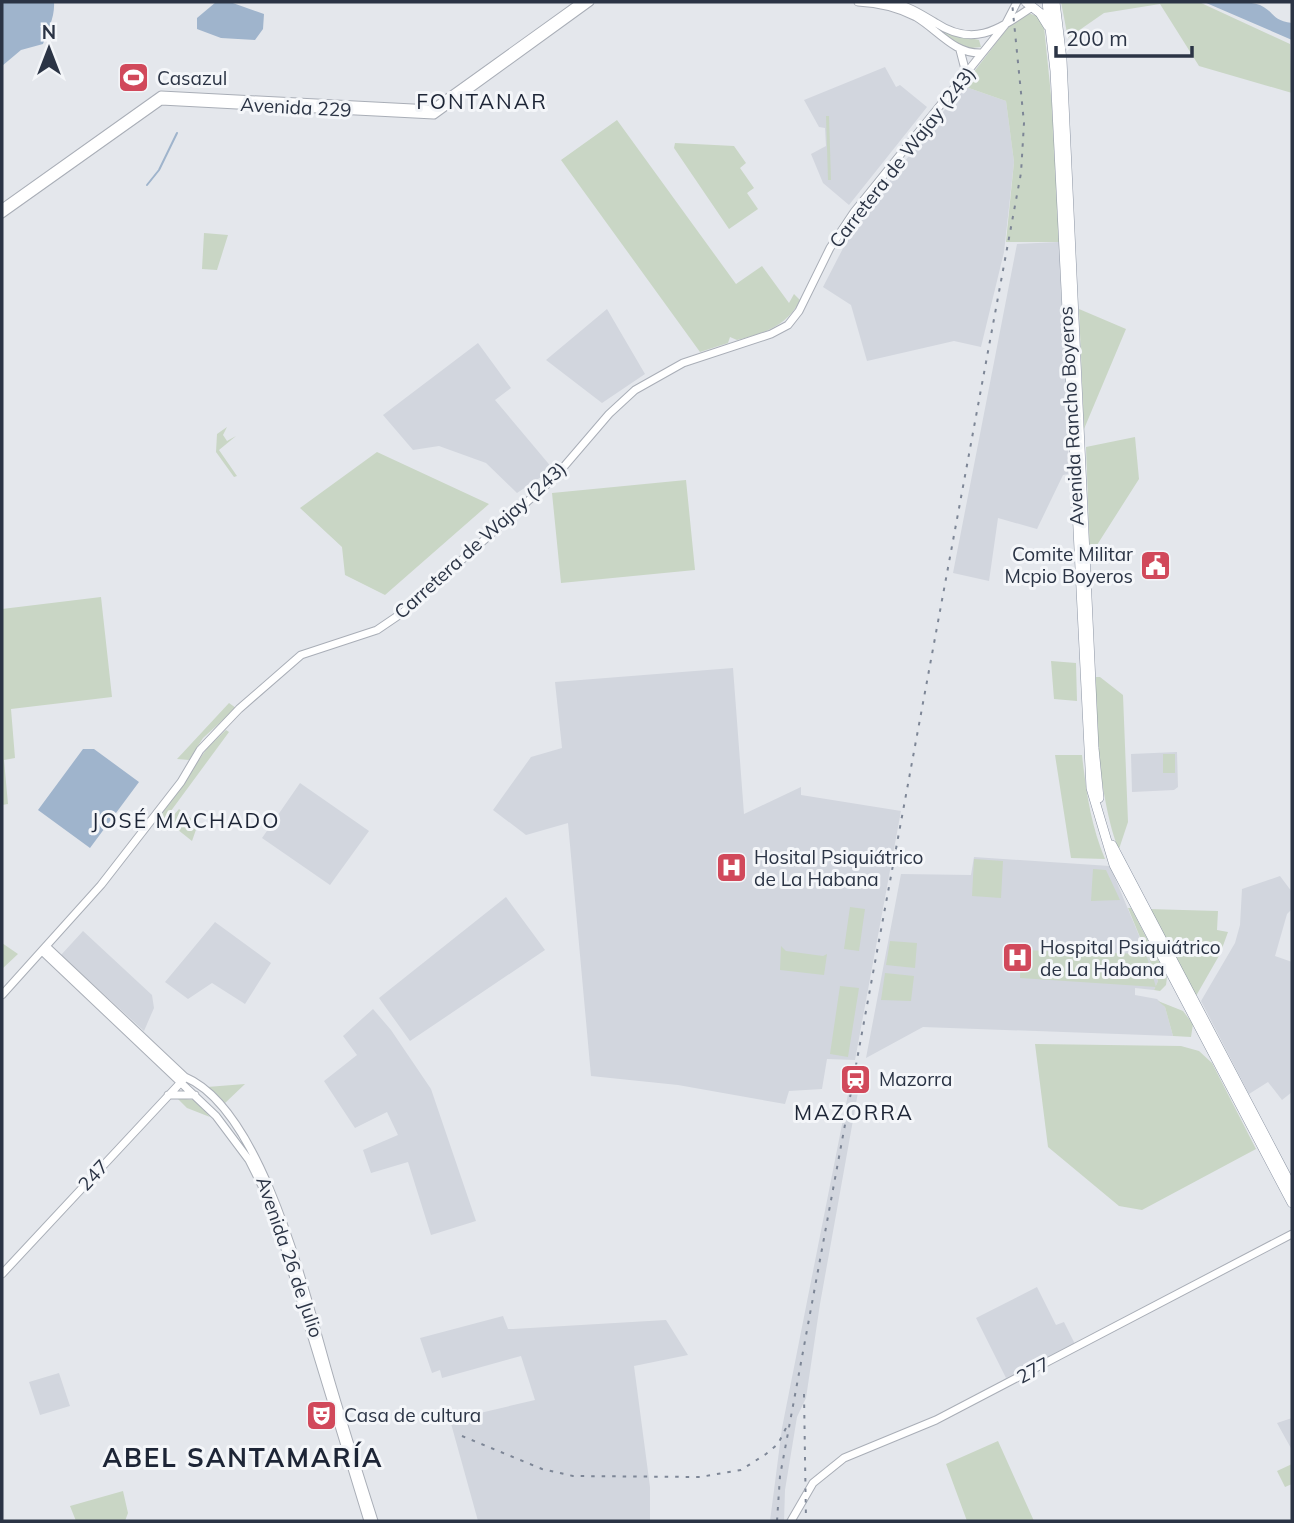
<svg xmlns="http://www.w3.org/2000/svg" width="1294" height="1523" font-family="Mulish,sans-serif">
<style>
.built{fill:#d2d6de}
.green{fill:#c9d6c5}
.water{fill:#9fb4cc}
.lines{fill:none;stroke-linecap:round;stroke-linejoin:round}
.stream{stroke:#9fb4cc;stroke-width:2}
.secondary-casing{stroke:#a9aeb7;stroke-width:9}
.highway-casing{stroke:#8b94a3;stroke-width:10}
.secondary{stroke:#fff;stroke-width:7}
.highway{stroke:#fff;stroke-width:9}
.rail{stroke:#7d8696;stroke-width:2;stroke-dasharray:3.5 7;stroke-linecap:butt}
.labels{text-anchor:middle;stroke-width:6;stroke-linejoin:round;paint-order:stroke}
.poi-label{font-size:19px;fill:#2b3445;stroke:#f4f6f9;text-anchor:start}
.street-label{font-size:19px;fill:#2b3445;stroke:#f4f6f9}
.neighbourhood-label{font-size:21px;letter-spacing:2px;fill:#1d2536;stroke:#f4f6f9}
.district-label{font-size:26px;font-weight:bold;letter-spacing:2px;fill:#1d2536;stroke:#f4f6f9}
</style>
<rect width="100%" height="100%" fill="#e4e7ec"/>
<path class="built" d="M885 67 896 87 900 85 927 107 849 205 823 183 811 154 826 146 825 128 819 127 804 100Z
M963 86 1006 101 1014 162 1004 252 981 347 954 341 867 361 851 305 823 287 854 227Z
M1059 242 1069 474 1063 475 1037 529 998 518 989 581 953 573 1017 244Z
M607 309 645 374 602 403 546 360Z
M478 343 511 388 495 400 553 469 517 493 486 463 439 446 413 450 383 415Z
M733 668 744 814 801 787V795L901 811 855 1060 827 1059 822 1089 789 1091 785 1104 678 1085 591 1076 568 823 526 835 493 810 531 757 562 748 555 682Z
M1177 752 1178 787 1174 790 1132 792 1131 754Z
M300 783 369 831 330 885 262 838Z
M974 857 1110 866 1158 981 1154 990 1135 988V995L1157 999 1165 1007 1173 1036 923 1027 866 1058 901 874 971 875Z
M1280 876 1292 892V909L1287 914 1275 956 1292 962V1092L1282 1100 1268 1082 1249 1094 1201 1001 1235 943 1240 925 1242 889Z
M506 897 545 950 410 1041 379 998Z
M215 922 271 963 245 1004 212 983 188 999 165 982Z
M83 931 152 995 154 1008 144 1031 61 955Z
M373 1009 391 1030 431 1089 476 1221 431 1235 408 1162 371 1173 363 1150 398 1135 387 1112 355 1128 324 1081 357 1055 343 1036Z
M853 1069 862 1070 820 1304 806 1398 797 1417 785 1490 784 1521H770L782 1428Z
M1037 1287 1056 1325 1064 1322 1075 1344 1006 1378 976 1318Z
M503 1316 508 1329H513L666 1320 688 1355 634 1366 650 1487V1521H478L450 1420 535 1400 521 1356 442 1378 440 1370 432 1373 420 1338Z
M59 1373 70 1406 40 1415 29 1382Z
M1292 1418V1450L1277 1423Z"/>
<path class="green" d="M1061 2H1199L1290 44 1292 93 1199 66 1160 4 1104 13 1068 38Z
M1028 13 1037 16 1044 27 1052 105 1059 242H1006L1014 162 1006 101 963 86 1010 25Z
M941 31 979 40 981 47 963 49Z
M826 116H829L831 180H828Z
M617 120 736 284 762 266 789 303 794 294 800 300C788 326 762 334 737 340L730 337 728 343 700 352 561 160Z
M675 143 734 146 746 163 740 168 754 188 747 193 758 209 729 229 674 148Z
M204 233 228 235 217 270 202 269Z
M1079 309 1126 329 1084 429Z
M227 427 223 435 227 441 236 436 219 450 237 476 234 477 216 452 217 434Z
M1135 437 1139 479 1090 556 1086 447Z
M377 452 489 504 385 595 345 575 342 547 300 508Z
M686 480 695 570 561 583 552 493Z
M101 597 112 697 11 709 15 758 4 760 8 804 2 805V609Z
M1051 661 1076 663 1077 701 1054 699Z
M1096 677H1100L1123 695 1128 822 1119 849C1105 823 1088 704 1096 677Z
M229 703 236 708 203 738 189 760 177 759Z
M226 730 229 732 165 819 160 816 208 747Z
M1163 754H1175V773H1163Z
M1055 755H1082C1086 791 1091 826 1105 859L1071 858Z
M179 809 198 824 192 841 168 822Z
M974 859 1003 861 1001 898 972 896Z
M1093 869 1106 870 1120 900 1091 901Z
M850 907 865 909 859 951 844 949Z
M1128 908H1131L1167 977 1166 985 1160 991 1154 990 1158 981Z
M1148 909 1218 911 1217 930 1228 932 1220 954 1196 996Z
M890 941 917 943 915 968 886 965Z
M2 943 18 954 2 969Z
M781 946 786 951 823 956 827 954 824 975 780 970Z
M1021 950 1146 954 1156 987 1020 978Z
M885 973 914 976 911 1001 881 1000Z
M840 986 859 988 848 1057 830 1054Z
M1158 1001 1183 1011 1193 1024 1191 1037 1173 1036 1165 1007Z
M1035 1044 1181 1046 1199 1051 1212 1063 1256 1149 1142 1210 1119 1206 1048 1147Z
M245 1084 224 1104 207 1087Z
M177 1098 195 1100 210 1117 187 1108Z
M998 1441 1034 1521H967L946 1464Z
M1292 1464V1484L1285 1487 1277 1471Z
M123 1491 128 1513 125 1521H76L70 1506Z"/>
<path class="water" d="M2 2H54C55 17 48 29 43 44L21 50 2 66Z
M216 2H230L264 14 263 29 255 40 221 38 197 29V18Z
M1204 2C1222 2 1244 0 1260 5 1275 12 1272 21 1292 23V40Z
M83 749H94L139 782 90 848 38 810Z"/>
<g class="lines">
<path class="stream" d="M147 185 159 170 177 133"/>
<defs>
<path id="secondary" d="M858 2C879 3 897 7 916 17 938 30 954 54 981 53
M890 2C907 5 921 14 936 23 974 48 999 29 1032 7
M960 50 966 73
M2 208 161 95 432 109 581 2
M2 214 161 101 434 115 590 2
M47 947 185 1077C266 1111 309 1310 333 1389 346 1433 360 1477 374 1521
M43 952 216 1116 249 1160 272 1206 368 1521
M2 995 101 885 181 782 200 750 239 709 301 655 377 630 402 613 555 477 609 414 635 390 683 363 771 334 788 325 799 311 830 248 854 212 1005 25 1017 2
M168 1095H195
M2 1274 183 1080
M791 1521 813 1483 844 1458 936 1420 1292 1234"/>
<path id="highway" d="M1026 2 1040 13 1048 26
M1047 2 1055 71 1091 788 1114 865 1292 1203
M1055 2 1062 60 1094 748 1099 798
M1112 845 1292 1187"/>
</defs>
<use href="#secondary" class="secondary-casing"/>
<use href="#highway" class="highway-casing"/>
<use href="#secondary" class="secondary"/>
<use href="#highway" class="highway"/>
<path class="rail" d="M804 1394 806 1521
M462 1436 542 1469 573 1476 700 1477 741 1470 766 1454 778 1444 786 1428
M777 1521 780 1476 1021 173 1024 123 1012 2"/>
</g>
<defs>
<symbol id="stadium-square" viewBox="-11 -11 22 22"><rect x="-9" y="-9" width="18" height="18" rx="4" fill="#d1495b" stroke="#f4f6f9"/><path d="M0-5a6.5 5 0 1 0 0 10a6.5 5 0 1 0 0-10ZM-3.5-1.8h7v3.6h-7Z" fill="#fff"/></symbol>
<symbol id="civic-square" viewBox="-11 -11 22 22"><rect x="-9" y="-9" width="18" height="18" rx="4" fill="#d1495b" stroke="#f4f6f9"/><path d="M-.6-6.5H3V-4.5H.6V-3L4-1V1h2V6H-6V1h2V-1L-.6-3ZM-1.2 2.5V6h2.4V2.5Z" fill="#fff"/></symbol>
<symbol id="hospital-square" viewBox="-11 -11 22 22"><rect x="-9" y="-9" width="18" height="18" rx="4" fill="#d1495b" stroke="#f4f6f9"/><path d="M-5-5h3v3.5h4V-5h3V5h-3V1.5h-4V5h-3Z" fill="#fff"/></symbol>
<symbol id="station-square" viewBox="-11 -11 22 22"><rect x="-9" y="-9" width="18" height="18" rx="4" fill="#d1495b" stroke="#f4f6f9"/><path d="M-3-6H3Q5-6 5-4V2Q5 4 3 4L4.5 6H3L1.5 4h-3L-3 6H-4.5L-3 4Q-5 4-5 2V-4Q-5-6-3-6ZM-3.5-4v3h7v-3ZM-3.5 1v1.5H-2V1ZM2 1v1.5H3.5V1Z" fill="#fff"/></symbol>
<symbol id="theatre-square" viewBox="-11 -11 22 22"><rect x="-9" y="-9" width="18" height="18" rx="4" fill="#d1495b" stroke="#f4f6f9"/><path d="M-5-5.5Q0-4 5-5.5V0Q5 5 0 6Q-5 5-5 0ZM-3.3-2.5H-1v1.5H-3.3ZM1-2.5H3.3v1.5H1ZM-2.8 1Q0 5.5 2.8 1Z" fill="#fff"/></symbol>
</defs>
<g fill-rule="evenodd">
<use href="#stadium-square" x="116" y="60" width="35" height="35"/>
<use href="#civic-square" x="1138" y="548" width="35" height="35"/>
<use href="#hospital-square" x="714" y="850" width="35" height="35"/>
<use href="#hospital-square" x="1000" y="940" width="35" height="35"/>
<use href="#station-square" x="838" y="1062" width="35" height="35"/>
<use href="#theatre-square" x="304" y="1398" width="35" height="35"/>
</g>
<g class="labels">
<g class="poi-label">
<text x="157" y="85">Casazul</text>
<text x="1133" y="561" text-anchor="end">Comite Militar<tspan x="1133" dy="22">Mcpio Boyeros</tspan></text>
<text x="754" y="864">Hosital Psiquiátrico<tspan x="754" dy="22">de La Habana</tspan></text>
<text x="1040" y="954">Hospital Psiquiátrico<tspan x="1040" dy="22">de La Habana</tspan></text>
<text x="879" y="1086">Mazorra</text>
<text x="344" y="1422">Casa de cultura</text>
</g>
<g class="street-label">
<text transform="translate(296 107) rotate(3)" y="7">Avenida 229</text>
<text transform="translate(902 157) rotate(-52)" y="7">Carretera de Wajay (243)</text>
<text transform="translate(1071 416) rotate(-93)" y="7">Avenida Rancho Boyeros</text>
<text transform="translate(480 540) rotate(-42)" y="7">Carretera de Wajay (243)</text>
<text transform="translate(93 1175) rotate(-47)" y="7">247</text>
<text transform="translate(290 1257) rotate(71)" y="7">Avenida 26 de Julio</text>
<text transform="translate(1033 1370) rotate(-28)" y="7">277</text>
</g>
<g class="neighbourhood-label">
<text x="482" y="109">FONTANAR</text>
<text x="186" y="828">JOSÉ MACHADO</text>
<text x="854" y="1120">MAZORRA</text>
</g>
<g class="district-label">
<text x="243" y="1467">ABEL SANTAMARÍA</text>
</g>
</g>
<rect width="1294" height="1523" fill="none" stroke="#2b3445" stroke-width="7"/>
<g transform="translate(49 49)" stroke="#f4f6f9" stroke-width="5" paint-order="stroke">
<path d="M0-5L12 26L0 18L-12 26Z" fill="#2b3445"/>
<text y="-10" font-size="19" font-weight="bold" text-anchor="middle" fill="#2b3445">N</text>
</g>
<path d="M1056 46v10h136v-10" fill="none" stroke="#2b3445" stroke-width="3.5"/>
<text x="1066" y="46" font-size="21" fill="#2b3445" stroke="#f4f6f9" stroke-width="5" paint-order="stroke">200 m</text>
</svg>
